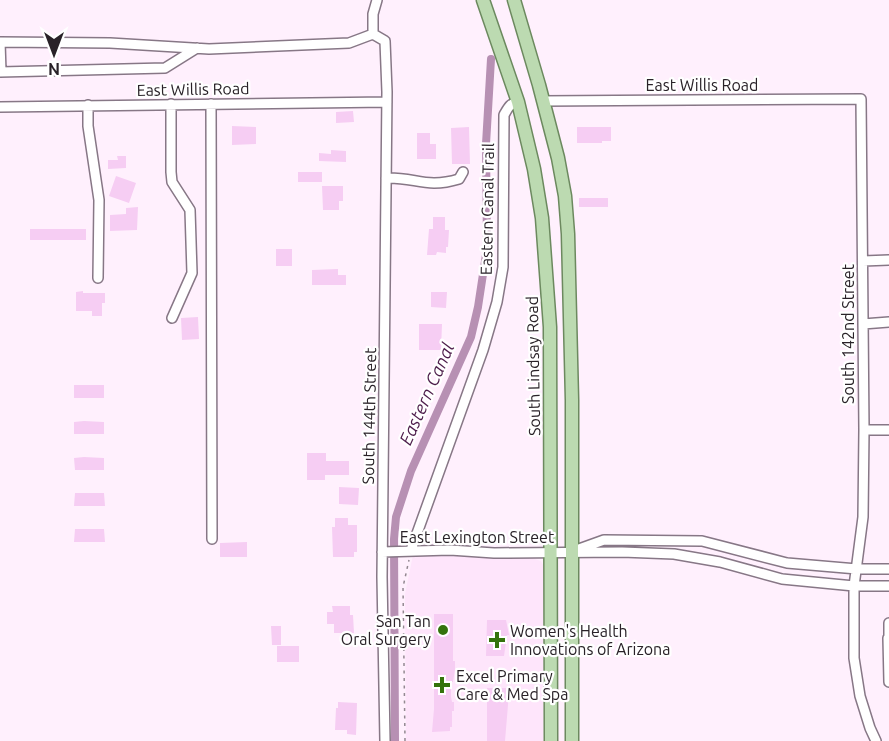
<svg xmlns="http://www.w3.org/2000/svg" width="889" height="741" font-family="Ubuntu,sans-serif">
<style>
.built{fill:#fee5fb}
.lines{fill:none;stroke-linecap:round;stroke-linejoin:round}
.canal{stroke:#b790b3;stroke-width:8}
.building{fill:#f6cdf3}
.minor-casing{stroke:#877786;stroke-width:12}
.major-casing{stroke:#6c895f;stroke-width:15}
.path{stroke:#938891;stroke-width:1.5;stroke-dasharray:3 4.5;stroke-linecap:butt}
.minor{stroke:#fff;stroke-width:9}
.major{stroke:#bcdab1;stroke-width:12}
.poi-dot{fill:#34730c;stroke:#fff;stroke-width:2}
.labels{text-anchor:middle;stroke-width:4.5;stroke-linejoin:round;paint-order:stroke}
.street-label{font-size:16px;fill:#292228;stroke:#fff}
.poi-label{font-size:16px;fill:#292228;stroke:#fff;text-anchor:start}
.water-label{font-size:18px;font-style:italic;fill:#4c1c4a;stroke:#fff}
</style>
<rect width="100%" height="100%" fill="#fff0fd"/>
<path class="built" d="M453 554 486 558H532L541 561 543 565V741H406L405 594 413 555Z"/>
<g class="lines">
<path class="canal" d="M395 741 394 539 396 517 411 471 471 337 478 307 487 248 486 144 491 59"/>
</g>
<path class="building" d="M353 111 354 122 336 123V112Z
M232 126 256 127V144L232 145Z
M469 127 470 164H452L451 128Z
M577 127H611V141H602V143H577Z
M417 133H430V144H436V159H417Z
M331 150 346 151V162L319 161V153L331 154Z
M117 156H126V168L108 169V160H118Z
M298 172H322V182H298Z
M116 176 136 183 129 203 109 196Z
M322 186H343V201H339V210H323Z
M579 198H608V207H579Z
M138 207 137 230 110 231V215L126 214V208Z
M433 217H445V230H449L448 247H446V253L437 252 436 255H427L429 229H433Z
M30 229H86V240H30Z
M276 249H292V266H276Z
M338 269V275H346V285H312V270Z
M83 291V293H105V303H102V316H92V311H76V292Z
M431 292H447L446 308 431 307Z
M198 317 199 339 182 340 181 318Z
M419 324H442L441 350H419Z
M74 385H104V398H74Z
M84 421 104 422V434H74V422Z
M307 453H326V461H349V475H325V480H307Z
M84 457 104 458V470H75L74 458Z
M339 487 359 488 358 505 339 504Z
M75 493H104L105 506H74Z
M335 518H348V525H357V552H354V557H333L332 527H335Z
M75 529H104L105 542H74Z
M247 542V557H220V543Z
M332 606H350V615H353L354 633H334V624H327V612H333Z
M434 614H453V661H455V669L453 682H451V697L452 702H454V711H452V727H450V731L432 732 434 709Z
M487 620H506L509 635H507L504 656H486Z
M271 626H281V645H272Z
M277 646H299V662H277Z
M487 688H506V693H509L505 741H487Z
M338 702 357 703 356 735 347 734V730H335L336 708H338Z"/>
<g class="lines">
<defs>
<path id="minor" d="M373 34V14L377 0
M0 42 110 43 209 49 349 43 373 34 385 41 387 92 382 577 385 741
M0 42 1 72
M0 72 165 68 197 48
M543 101 861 99 864 430 863 517 854 586V658L860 696 870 728 876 741
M171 104V172L172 182 190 210 192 273 172 318
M211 104 212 539
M88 105V126L99 200 98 278
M0 107 387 102
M386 178C416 177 426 189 459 179L463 172
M863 261 889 260
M863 324 889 322
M864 430H889
M579 549 604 540 702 541 787 563 857 569H889
M411 550 483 350 497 302 503 267 504 115C508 108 510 103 518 102
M382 552 450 550 494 553 622 552 674 554 720 562 782 579 854 586H889
M889 623V638
M888 638 889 682"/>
<path id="major" d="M483 0 518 102 534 169 542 218 550 327 551 741
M514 0 539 85 558 158 565 196 568 234 572 400V741"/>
</defs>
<use href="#minor" class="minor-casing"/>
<use href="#major" class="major-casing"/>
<path class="path" d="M405 741 403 587 409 560"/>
<use href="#minor" class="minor"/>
<use href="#major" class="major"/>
</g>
<g class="poi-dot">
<circle cx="443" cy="630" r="6"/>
<path d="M494 631h6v6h6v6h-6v6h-6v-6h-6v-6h6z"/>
<path d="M439 676h6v6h6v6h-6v6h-6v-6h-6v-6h6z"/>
</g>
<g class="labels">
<g class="street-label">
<text x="702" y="91">East Willis Road</text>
<text transform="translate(193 89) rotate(-1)" y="6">East Willis Road</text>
<text transform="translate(487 209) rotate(-89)" y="6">Eastern Canal Trail</text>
<text transform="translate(848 334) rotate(-90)" y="6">South 142nd Street</text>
<text transform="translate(533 366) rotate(-91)" y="6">South Lindsay Road</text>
<text transform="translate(369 416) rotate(-89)" y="6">South 144th Street</text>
<text x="477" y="543">East Lexington Street</text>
</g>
<g class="poi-label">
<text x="431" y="627" text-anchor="end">San Tan<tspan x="431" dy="18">Oral Surgery</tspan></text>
<text x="510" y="637">Women's Health<tspan x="510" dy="18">Innovations of Arizona</tspan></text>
<text x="456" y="682">Excel Primary<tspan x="456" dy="18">Care &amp; Med Spa</tspan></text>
</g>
<g class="water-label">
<text transform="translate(427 394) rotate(-66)" y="6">Eastern Canal</text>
</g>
</g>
<g transform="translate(54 54) rotate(180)" stroke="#ffffff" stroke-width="4.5" paint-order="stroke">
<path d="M0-4.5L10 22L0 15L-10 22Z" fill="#292228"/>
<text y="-9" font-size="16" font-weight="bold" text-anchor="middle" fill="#292228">N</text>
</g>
</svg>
